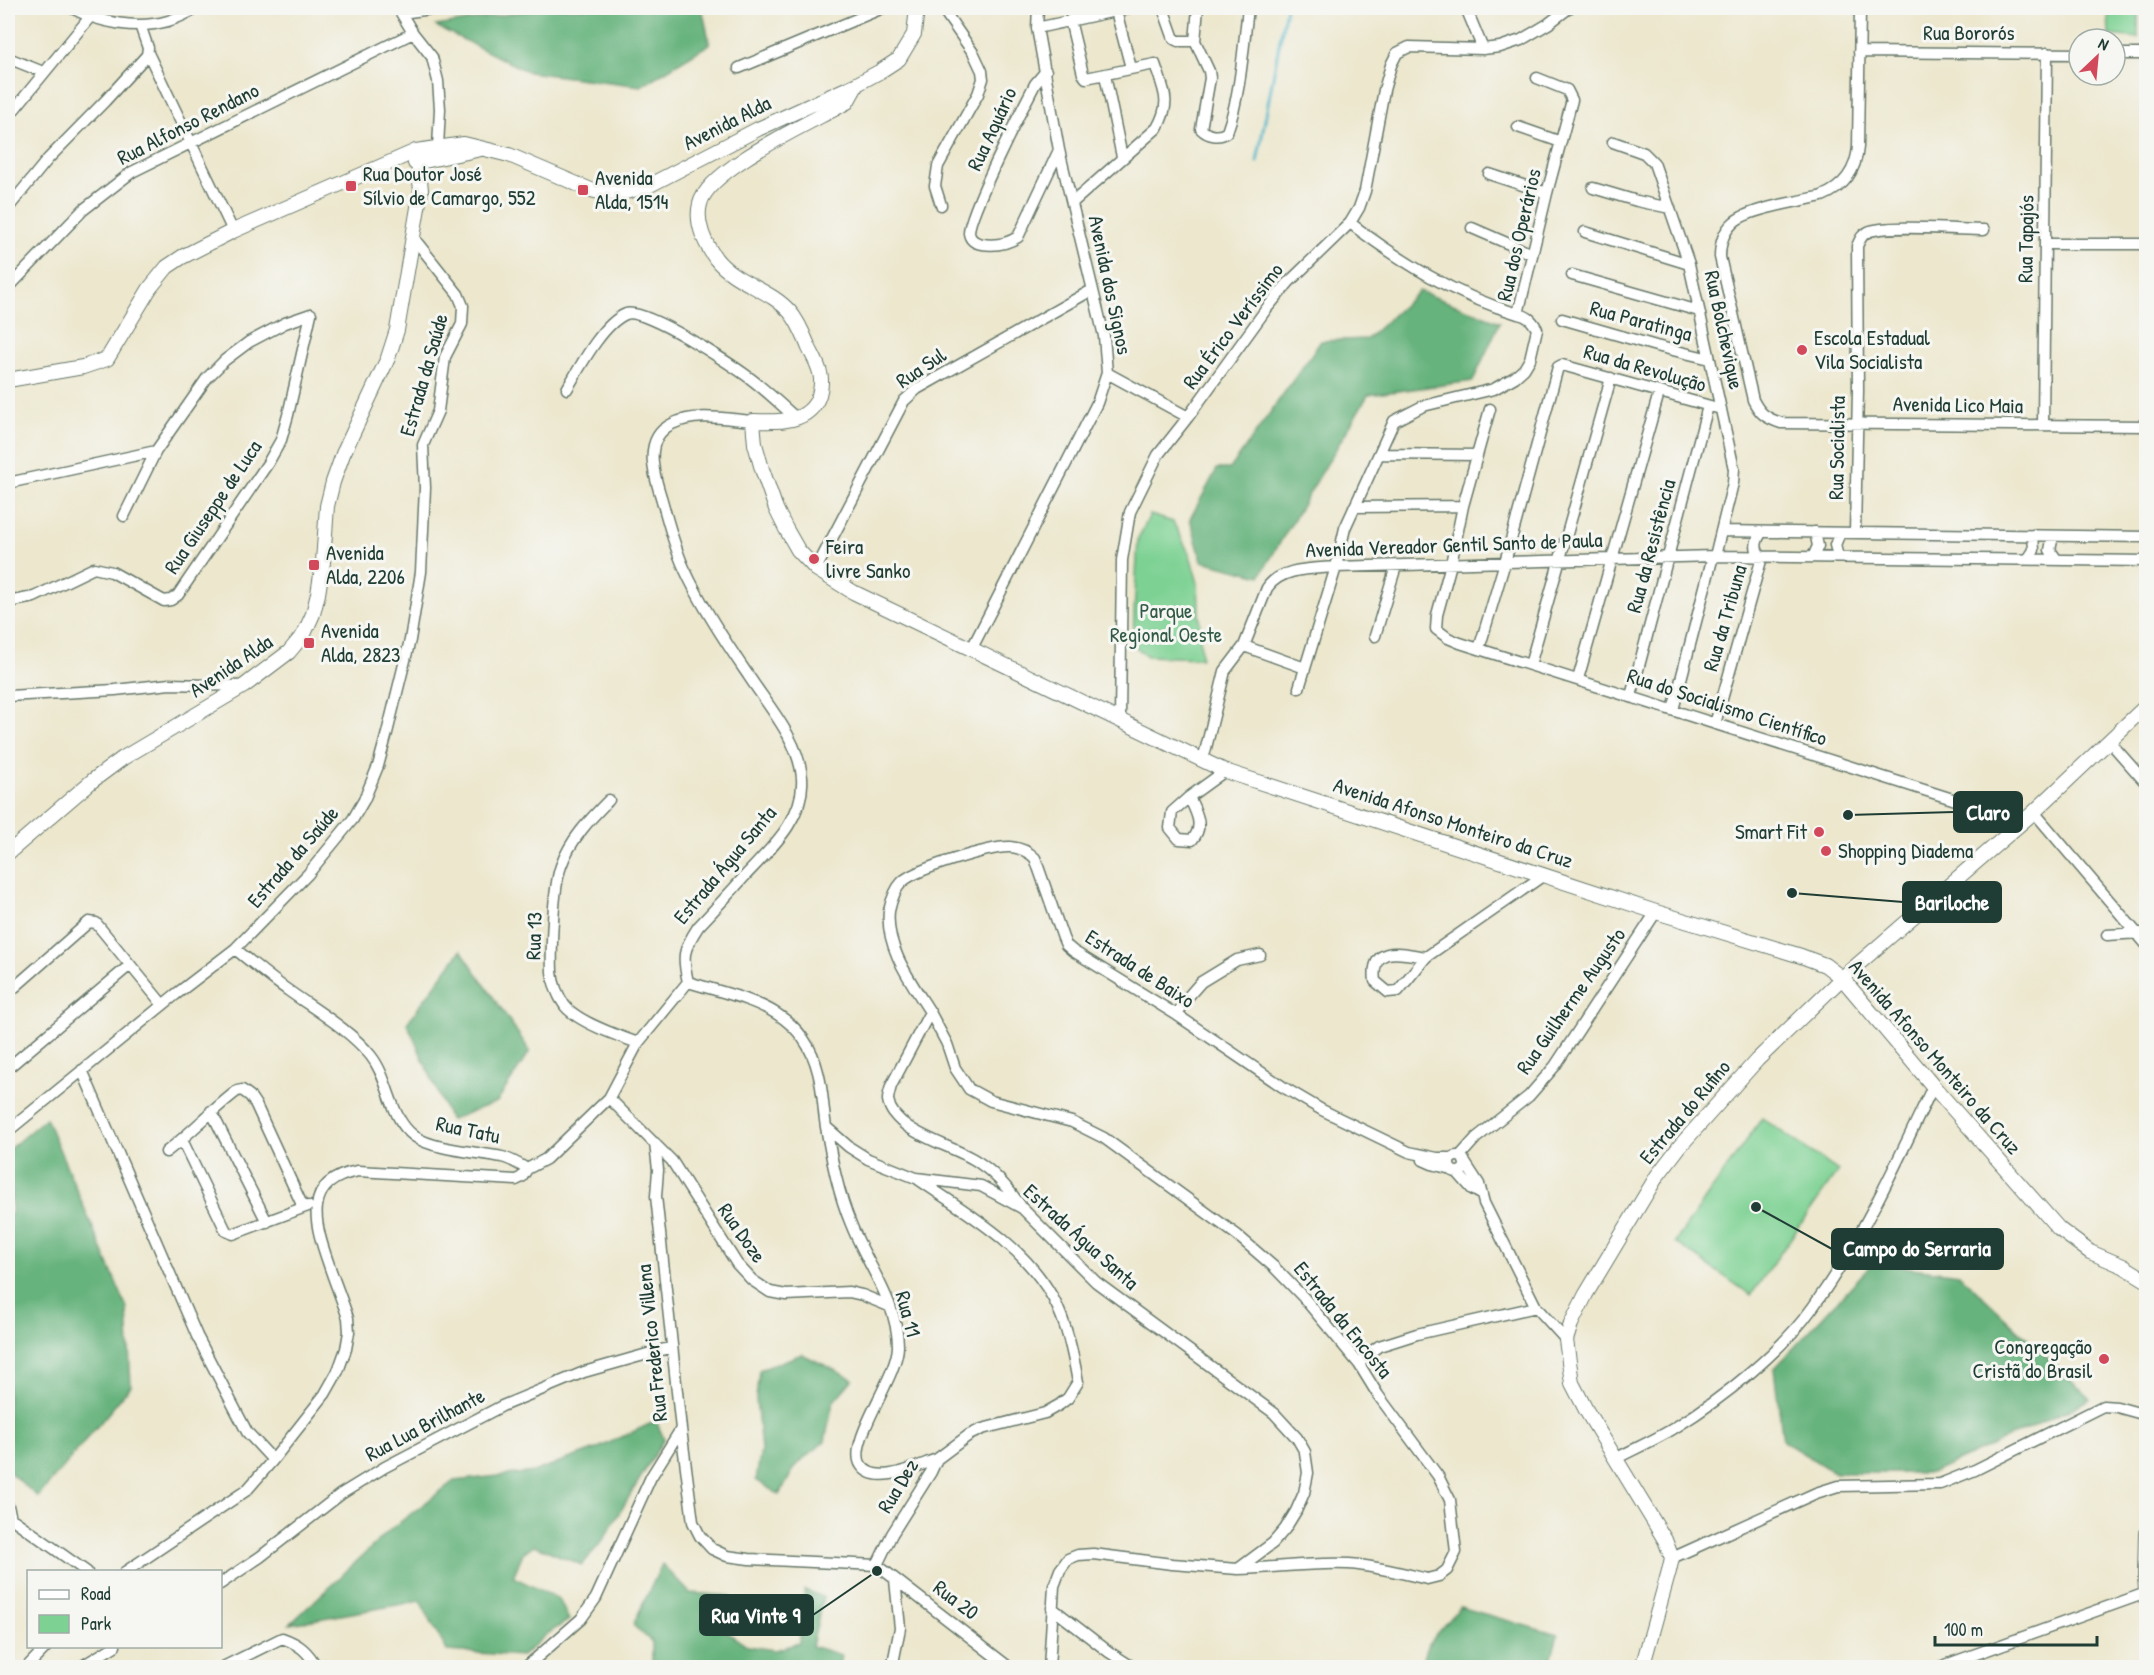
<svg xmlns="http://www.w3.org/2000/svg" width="2154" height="1675" font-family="'Patrick Hand',sans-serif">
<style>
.green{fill:#7dd193;stroke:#4e8764;stroke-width:1.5}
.forest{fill:#66b37d;stroke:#427858;stroke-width:1.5}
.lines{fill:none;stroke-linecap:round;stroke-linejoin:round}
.stream{stroke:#49b2c7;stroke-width:3}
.minor-casing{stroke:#67786a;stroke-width:13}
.tertiary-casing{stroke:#67786a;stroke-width:16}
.minor{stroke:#fff;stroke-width:10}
.tertiary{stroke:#fff;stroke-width:14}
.poi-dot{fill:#d1495b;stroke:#f6f6f2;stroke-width:2}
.labels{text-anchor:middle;stroke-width:6;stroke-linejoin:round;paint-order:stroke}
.street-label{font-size:21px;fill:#1f3d34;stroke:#f6f6f2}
.poi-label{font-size:21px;fill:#1f3d34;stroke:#f6f6f2;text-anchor:start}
.park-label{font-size:21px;fill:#325b47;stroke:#f6f6f2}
.leader{fill:none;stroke:#1f3d34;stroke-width:2}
.callout-dot{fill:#1f3d34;stroke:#f6f6f2;stroke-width:2}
.callout{fill:#1f3d34;stroke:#1f3d34;stroke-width:2}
.callout-label{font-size:22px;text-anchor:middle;font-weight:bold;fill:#fff}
</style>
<rect width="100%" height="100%" fill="#f6f6f2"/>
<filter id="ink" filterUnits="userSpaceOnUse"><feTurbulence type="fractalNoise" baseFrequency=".0167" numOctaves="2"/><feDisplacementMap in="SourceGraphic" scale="12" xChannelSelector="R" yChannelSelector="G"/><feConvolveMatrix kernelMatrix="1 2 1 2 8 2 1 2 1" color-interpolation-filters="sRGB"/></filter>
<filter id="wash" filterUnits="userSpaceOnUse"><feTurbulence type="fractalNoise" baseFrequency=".008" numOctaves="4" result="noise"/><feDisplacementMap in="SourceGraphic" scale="24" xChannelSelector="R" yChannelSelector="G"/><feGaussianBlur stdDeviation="1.35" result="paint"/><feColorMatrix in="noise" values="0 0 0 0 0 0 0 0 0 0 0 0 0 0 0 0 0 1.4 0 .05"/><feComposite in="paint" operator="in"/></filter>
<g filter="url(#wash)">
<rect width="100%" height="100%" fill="#ece7cd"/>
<path class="green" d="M2108 8H2138V38L2109 35Z
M1150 515 1173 522 1190 555 1198 583 1201 658 1147 656 1135 646 1133 633 1138 539Z
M1762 1118 1838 1171 1751 1295 1675 1242Z"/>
<path class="forest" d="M544 8H702L710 44 641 86 528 72 436 26Z
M1419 291 1500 322 1473 381 1368 395 1260 576 1202 561 1190 519 1217 469H1230L1321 341 1367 339Z
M461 950 530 1051 497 1102 450 1120 407 1023Z
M46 1118 127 1308 131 1386 38 1497 8 1471V1217L12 1213 8 1150Z
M1873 1263 1959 1274 2091 1399 1933 1473H1835L1783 1441 1774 1369Z
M802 1354 853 1379 833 1402 825 1441 797 1464 779 1495 756 1480 761 1450 756 1399 759 1370Z
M656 1421 664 1439 603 1540 582 1565 534 1545 523 1553 513 1577 559 1599 569 1620 547 1634 522 1656 447 1651 420 1601 290 1624 391 1529 454 1481 533 1472 596 1449Z
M662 1564 690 1593 731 1596 718 1626 747 1646 775 1650 799 1643 805 1590 823 1597 812 1646 841 1655 839 1667H652V1642L633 1625Z
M1460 1607 1558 1635 1549 1667H1420L1427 1646Z"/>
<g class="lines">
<path class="stream" d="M1257 162 1286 8"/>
</g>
</g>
<g filter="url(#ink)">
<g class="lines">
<defs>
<path id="minor" d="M72 8C100 23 137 30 168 21 179 18 189 12 198 8
M398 8 413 33 432 57 438 81 440 109 438 147
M1163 8 1174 39 1178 41H1195
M1198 8 1195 41 1209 71 1210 78 1201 129C1208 136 1219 138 1227 132 1241 93 1243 49 1248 8
M1466 8 1483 49
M1860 8 1858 147C1856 171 1844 187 1822 196 1802 201 1746 209 1733 223 1723 232 1720 244 1720 257L1753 400C1760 414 1766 418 1781 423L2146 426
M1116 11 1131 68
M401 13 439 8
M1070 20 1083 74 1086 78 1155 64C1164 91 1172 102 1157 128L1073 202
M1037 28 1129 8
M1859 52 2079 54
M148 53 233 231
M2115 54H2146
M8 58 43 72
M739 68 883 8
M1046 71 1035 84C1023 107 968 215 969 233 970 240 976 243 982 244 995 246 1007 244 1018 237L1059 150
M1105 75 1122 157
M8 117 90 17
M1518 127 1561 142
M1613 142 1644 153 1654 163 1689 264 1734 469 1733 483 1715 556
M1489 174 1547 193
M1593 188 1637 201 1670 208
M941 205 935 186 938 166 978 94 983 79 982 71 974 54 942 8
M8 208 48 159 105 101 147 55 148 48 140 25
M1350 223C1403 263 1454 295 1518 314
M1472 228 1532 254
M1585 232 1689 264
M2045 244H2146
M1572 275 1699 311
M8 288 83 210 132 172 413 33
M1562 319 1656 346 1710 359
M1107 373 1188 417
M567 389C580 367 602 324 626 314 644 307 733 365 751 379 767 391 781 405 796 418
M1490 409 1463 506 1451 564 1437 615 1436 629 1448 638 1460 643 2022 821
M753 421C727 419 696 412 672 424 643 438 653 472 661 497 668 521 674 547 685 570 701 605 726 643 748 675 768 706 799 740 802 778 805 819 769 850 744 877 729 894 713 911 698 927 683 950 682 956 688 982 743 999 802 1006 818 1072 823 1090 823 1109 826 1127L849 1147 868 1159 916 1178 981 1186 1022 1208 1096 1282 1274 1413 1297 1438 1305 1452 1308 1473 1304 1493 1296 1511 1285 1529 1273 1543 1238 1569 1172 1564 1093 1554 1078 1555 1068 1559 1060 1570 1054 1586 1049 1668
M2043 425 2047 53
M1380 454 1477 455
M8 483 156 451
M1354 507 1463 506
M124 516 156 451 207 378 225 360 249 342 285 323 311 314
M1721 531 2146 537
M1855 533 1858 390 1857 246C1860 240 1861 235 1868 232 1885 224 1961 230 1984 230
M2053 536 2050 550 2057 560
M1813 557 1818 546 1815 532
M1838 557 1835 545 1840 533
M2028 559 2034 550 2033 535
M816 569 904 401 917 389 1092 290
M8 602 34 597 94 568 112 572 164 601 171 600 178 595 268 463 281 440 288 415 311 314
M1375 636 1396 566
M1244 646 1305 668
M1479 649 1505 562 1558 367 1562 365 1721 409
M971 650 1097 403 1107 373 1104 336 1059 150 1037 28 1038 8
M1530 665 1611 378
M1578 679 1659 393
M1299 688 1336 567 1345 528 1394 421 1423 406 1494 389 1515 377 1524 369 1530 359 1537 329C1532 320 1528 316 1518 314L1547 193 1572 100 1567 90 1537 78
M8 696 115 690 170 684 244 686
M1631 696 1708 406
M1673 710 1713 556
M1120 719 1122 560 1130 512 1158 455 1188 417 1267 308 1289 282 1350 223 1359 208 1365 191 1384 90 1391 65 1397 53 1409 47 1483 49 1500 47 1521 40 1548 24 1569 8
M1715 724 1762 557C1753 549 1756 540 1762 532
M2109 741 2146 783
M1203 760 1225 671 1244 646 1267 588C1281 567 1313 569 1336 567L1713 556 2146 561
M1189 797C1196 812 1205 826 1192 840L1179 839 1170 828 1172 812 1189 797 1225 771
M609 800C590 819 570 840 561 866 553 888 551 948 552 972 553 984 558 996 565 1006 578 1022 618 1036 638 1043
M2034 812 2146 944
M2107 935 2140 933
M235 949C253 963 270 978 289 991 317 1011 350 1030 371 1056 390 1080 389 1117 414 1136 433 1150 478 1152 502 1157 511 1159 519 1164 527 1169L546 1159 609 1098 638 1043 688 982
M1426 957C1401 953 1370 944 1375 981L1388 992 1398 991 1426 957 1544 875
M8 993 89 922 96 923 163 1005
M930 1012 947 1044 955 1068 969 1089 991 1101 1072 1122 1104 1138 1237 1235 1274 1267 1304 1298 1359 1364 1378 1395 1438 1476 1450 1500 1456 1552 1447 1570 1439 1576 1427 1579C1402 1573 1375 1566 1349 1564 1312 1562 1275 1568 1238 1569
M1177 1015 1187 998 1201 982 1237 960 1260 955
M8 1068 130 965
M82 1070 197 1336 247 1432 273 1460
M609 1098 672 1161 737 1264 752 1280 770 1292 786 1295 849 1292 862 1295 889 1306
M211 1111 267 1222
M826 1127C832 1161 838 1193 851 1224 866 1263 898 1303 898 1346 898 1377 846 1443 861 1465 875 1487 917 1466 937 1459
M8 1131 175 995 235 949 308 874 353 819 364 800 378 766 387 733 410 640 421 572 425 488 423 445 438 411 445 357 462 324 463 306 458 294 412 236
M182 1140 226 1231 233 1234 308 1206
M166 1152C191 1133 212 1110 237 1091L242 1090 250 1096 256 1105 303 1207
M1460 1156 1476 1138 1529 1096 1555 1066 1656 912
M1449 1164a8 8 0 1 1 16 0a8 8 0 1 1-16 0Z
M1423 1160 1432 1164 1451 1169
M1464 1161 1479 1184 1484 1203 1536 1307 1566 1340
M1457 1172 1472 1189 1481 1194
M1020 1205C1008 1188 995 1173 978 1162 954 1145 893 1133 888 1100 888 1096 890 1090 891 1086L930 1012C912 983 885 948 889 911 891 902 895 889 902 882 915 869 992 846 1010 847 1021 848 1028 851 1035 858L1063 938 1066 945 1073 951 1177 1015 1283 1087 1322 1110 1409 1152 1437 1158H1452
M1359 1364 1368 1354 1379 1346 1392 1342 1417 1334 1536 1307
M681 1429 693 1522 700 1536 712 1549 727 1556 749 1559 877 1565 892 1534 931 1472 937 1459 969 1435 982 1429 1045 1413 1059 1405 1068 1398 1078 1382C1073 1354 1067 1324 1053 1298 1024 1245 967 1213 919 1180
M1615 1459C1636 1448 1657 1439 1676 1427 1723 1398 1781 1352 1813 1307 1862 1239 1898 1161 1933 1086
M8 1506 11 1518 87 1572
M1672 1558 1816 1493 1838 1486 1940 1484 1975 1470 2103 1406 2117 1407 2146 1415
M877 1565 1010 1668
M125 1572 247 1490 273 1460 325 1394 338 1371 346 1349 349 1332 348 1318C342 1300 335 1283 329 1265 315 1225 301 1181 358 1171L516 1180 522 1177 527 1169
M220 1584 260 1557 341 1494 385 1467 502 1406 584 1372 672 1347
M1052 1608 1109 1652 1134 1668
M26 1668 47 1646
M79 1668 115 1646
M221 1668 282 1638C299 1644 308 1651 317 1668
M525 1668 581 1619 596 1598 651 1477 681 1429 656 1196 658 1170 655 1143
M892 1668 900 1628 895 1580
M1937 1668 2146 1593"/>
<path id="tertiary" d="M857 84 847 102C814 121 708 168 700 204 695 223 705 244 716 259 735 283 770 289 790 312 799 322 804 336 809 348 813 356 818 364 820 373 822 380 821 388 819 395 810 424 777 422 753 421L755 444 762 469 776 509 786 529 798 550 816 569 853 592 1225 771 1656 912 1801 956 1825 965 1842 978 1933 1086 2059 1229 2090 1252 2123 1266 2146 1280
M415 163 481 149
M8 380 83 367 107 359 150 288 167 267 182 257 233 231 416 151 464 144 509 155 591 190 603 193H622L648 186 758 129 857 84 879 72 899 59 914 34 917 8
M8 853 92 781 123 758 244 686 289 652 304 634 313 614 318 594 323 562 327 506 333 482 343 454 388 358 397 330 421 190 418 163 429 149
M2146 1533 2145 1576 2146 1591
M1642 1668 1669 1571 1672 1558 1665 1540 1586 1410 1572 1383 1566 1340 1571 1324 1586 1294 1657 1176 1680 1146 1757 1060 1842 978 2034 812 2146 706"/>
</defs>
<use href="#minor" class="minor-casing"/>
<use href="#tertiary" class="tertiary-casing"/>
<use href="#minor" class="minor"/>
<use href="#tertiary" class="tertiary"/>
</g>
</g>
<g class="poi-dot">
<rect x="345" y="180" width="12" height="12" rx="3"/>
<rect x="577" y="184" width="12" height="12" rx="3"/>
<circle cx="1802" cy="350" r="6"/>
<circle cx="814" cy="559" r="6"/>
<rect x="308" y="559" width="12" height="12" rx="3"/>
<rect x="303" y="637" width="12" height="12" rx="3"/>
<circle cx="1819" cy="832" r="6"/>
<circle cx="1826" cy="851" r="6"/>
<circle cx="2104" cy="1359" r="6"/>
</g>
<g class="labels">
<g class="street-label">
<text x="1969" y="40">Rua Bororós</text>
<text transform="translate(727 123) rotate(-27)" y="7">Avenida Alda</text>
<text transform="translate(188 124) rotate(-27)" y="7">Rua Alfonso Rendano</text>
<text transform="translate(992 129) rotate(-65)" y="7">Rua Aquário</text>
<text transform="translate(1519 235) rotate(-77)" y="7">Rua dos Operários</text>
<text transform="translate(2026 239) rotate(-89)" y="7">Rua Tapajós</text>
<text transform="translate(1110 285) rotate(78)" y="7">Avenida dos Signos</text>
<text transform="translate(1641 321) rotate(15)" y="7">Rua Paratinga</text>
<text transform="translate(1233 326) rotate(-53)" y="7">Rua Érico Veríssimo</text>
<text transform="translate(1724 330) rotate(78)" y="7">Rua Bolchevique</text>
<text transform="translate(921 368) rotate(-34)" y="7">Rua Sul</text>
<text transform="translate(1645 368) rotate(16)" y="7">Rua da Revolução</text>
<text transform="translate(424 375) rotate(-74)" y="7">Estrada da Saúde</text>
<text transform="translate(1958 405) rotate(1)" y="7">Avenida Lico Maia</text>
<text transform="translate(1837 448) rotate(-89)" y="7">Rua Socialista</text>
<text transform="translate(213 507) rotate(-56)" y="7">Rua Giuseppe de Luca</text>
<text transform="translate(1454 545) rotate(-2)" y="7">Avenida Vereador Gentil Santo de Paula</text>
<text transform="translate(1651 546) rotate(-75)" y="7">Rua da Resistência</text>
<text transform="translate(1725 618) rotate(-74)" y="7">Rua da Tribuna</text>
<text transform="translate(231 666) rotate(-34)" y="7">Avenida Alda</text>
<text transform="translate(1727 707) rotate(18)" y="7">Rua do Socialismo Científico</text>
<text transform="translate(1453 823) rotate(18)" y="7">Avenida Afonso Monteiro da Cruz</text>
<text transform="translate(293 857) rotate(-49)" y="7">Estrada da Saúde</text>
<text transform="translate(725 865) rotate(-50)" y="7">Estrada Água Santa</text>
<text transform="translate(534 936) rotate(-88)" y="7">Rua 13</text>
<text transform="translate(1140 969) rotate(33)" y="7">Estrada de Baixo</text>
<text transform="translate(1571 1001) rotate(-55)" y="7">Rua Guilherme Augusto</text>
<text transform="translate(1935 1057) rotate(49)" y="7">Avenida Afonso Monteiro da Cruz</text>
<text transform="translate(1685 1112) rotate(-50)" y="7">Estrada do Rufino</text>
<text transform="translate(468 1130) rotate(12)" y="7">Rua Tatu</text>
<text transform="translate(742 1233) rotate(55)" y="7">Rua Doze</text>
<text transform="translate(1081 1237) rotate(42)" y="7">Estrada Água Santa</text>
<text transform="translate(908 1314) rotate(75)" y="7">Rua 11</text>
<text transform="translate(1343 1320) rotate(51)" y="7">Estrada da Encosta</text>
<text transform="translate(652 1343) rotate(-96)" y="7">Rua Frederico Villena</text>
<text transform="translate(425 1425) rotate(-28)" y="7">Rua Lua Brilhante</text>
<text transform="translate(898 1486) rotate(-59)" y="7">Rua Dez</text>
<text transform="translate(956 1600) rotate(37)" y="7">Rua 20</text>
</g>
<g class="poi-label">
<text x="363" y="181">Rua Doutor José<tspan x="363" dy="24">Sílvio de Camargo, 552</tspan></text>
<text x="595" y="185">Avenida<tspan x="595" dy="24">Alda, 1514</tspan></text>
<text x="1814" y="345">Escola Estadual<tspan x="1814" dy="24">Vila Socialista</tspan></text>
<text x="826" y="554">Feira<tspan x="826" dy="24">livre Sanko</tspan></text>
<text x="326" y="560">Avenida<tspan x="326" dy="24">Alda, 2206</tspan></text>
<text x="321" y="638">Avenida<tspan x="321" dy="24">Alda, 2823</tspan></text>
<text x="1807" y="839" text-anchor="end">Smart Fit</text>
<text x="1838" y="858">Shopping Diadema</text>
<text x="2092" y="1354" text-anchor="end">Congregação<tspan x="2092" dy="24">Cristã do Brasil</tspan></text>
</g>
<g class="park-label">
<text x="1166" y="618">Parque<tspan x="1166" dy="24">Regional Oeste</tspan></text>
</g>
</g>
<path class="leader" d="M1848 815L1954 812M1792 893L1903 902M1756 1207L1832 1249M877 1571L813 1615"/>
<g class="callout-dot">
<circle cx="1848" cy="815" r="6"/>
<circle cx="1792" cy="893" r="6"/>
<circle cx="1756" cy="1207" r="6"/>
<circle cx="877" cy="1571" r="6"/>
</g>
<g class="callout">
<rect x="1954" y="792" width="68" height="40" rx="6"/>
<rect x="1903" y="882" width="98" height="40" rx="6"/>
<rect x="1832" y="1229" width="171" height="40" rx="6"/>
<rect x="700" y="1595" width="113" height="40" rx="6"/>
</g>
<g class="callout-label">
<text x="1988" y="820">Claro</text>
<text x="1952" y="910">Bariloche</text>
<text x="1917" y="1256">Campo do Serraria</text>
<text x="756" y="1623">Rua Vinte 9</text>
</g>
<rect width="2154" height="1675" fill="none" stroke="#f6f6f2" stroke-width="30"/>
<rect x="27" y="1570" width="195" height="78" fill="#f6f6f2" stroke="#a0aca6" stroke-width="1.5"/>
<rect x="39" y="1590" width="30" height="9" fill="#ffffff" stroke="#a0aca6" stroke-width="1.5"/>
<text x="81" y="1600" font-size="18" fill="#1f3d34">Road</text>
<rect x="39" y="1615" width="30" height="18" fill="#7dd193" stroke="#a0aca6" stroke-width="1.5"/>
<text x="81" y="1630" font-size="18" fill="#1f3d34">Park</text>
<g transform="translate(2097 57) rotate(26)"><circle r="28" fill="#f6f6f2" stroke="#a0aca6" stroke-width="1.5"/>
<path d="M0-4.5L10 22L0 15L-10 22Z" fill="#d1495b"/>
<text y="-9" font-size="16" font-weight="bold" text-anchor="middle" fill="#1f3d34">N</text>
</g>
<path d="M1935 1636v9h162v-9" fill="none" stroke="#1f3d34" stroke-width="3"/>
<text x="1944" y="1636" font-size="18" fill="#1f3d34" stroke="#f6f6f2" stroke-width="4.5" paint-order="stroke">100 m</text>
</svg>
